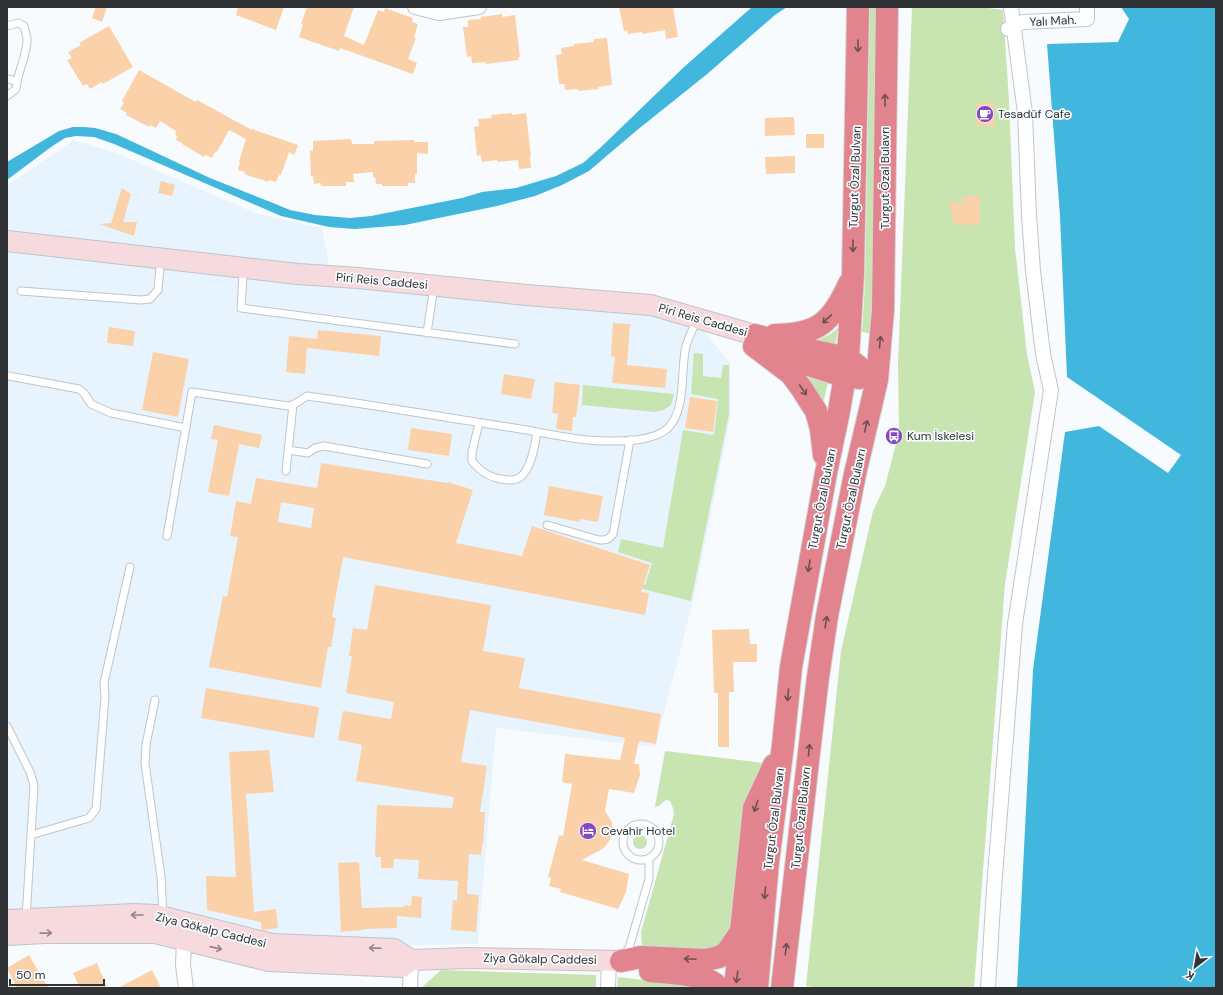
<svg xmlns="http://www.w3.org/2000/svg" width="1223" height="995" font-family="'DM Sans',sans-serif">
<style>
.built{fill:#e8f4fd}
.green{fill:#c8e4b0}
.water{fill:#42b7de}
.building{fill:#fad1a9;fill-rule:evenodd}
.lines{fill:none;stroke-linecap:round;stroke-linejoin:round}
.lane-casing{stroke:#bec5cb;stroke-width:9}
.street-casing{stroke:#bec5cb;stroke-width:16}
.secondary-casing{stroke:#bec5cb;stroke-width:22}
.highway-casing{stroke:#d6d6d7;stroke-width:24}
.lane{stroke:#fff;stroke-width:7}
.street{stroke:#fff;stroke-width:14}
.secondary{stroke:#f6dadd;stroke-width:20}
.highway{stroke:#e1848e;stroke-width:22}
.oneway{stroke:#6e4f54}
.oneway2{stroke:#938689}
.labels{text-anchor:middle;stroke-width:3.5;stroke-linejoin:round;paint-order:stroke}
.street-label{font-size:12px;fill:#303335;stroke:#f8fbfe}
.poi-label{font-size:12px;fill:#303335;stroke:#f8fbfe;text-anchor:start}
</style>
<rect width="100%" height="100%" fill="#f8fbfe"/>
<path class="built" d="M74 140 116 153 258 214 322 228 330 269 681 305 730 362 731 415 693 602 655 747 496 728 478 944 274 948 7 918V185Z"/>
<path class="green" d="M870 7H879L872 334 862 332 865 283Z
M912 7H980L1003 10 1009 101 1015 248 1027 354 1035 392 1005 584 974 988H821L806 986 841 651 873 511 885 486 899 432 898 364Z
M838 328 835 350 811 343 829 335Z
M694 353 703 354V376L721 378 723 365H729V414L691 601 622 584 624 579 645 585 652 563 618 552 621 539 663 548 683 430 714 435 718 399 691 394Z
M803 376 828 383 823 404Z
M583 385 674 394 671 405 664 410 655 412 582 405Z
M665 751 765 763 733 936 716 950 642 948 641 932 674 814 673 808 670 801 666 800 659 806 655 807Z
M633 842a7 7 0 1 1 14 0a7 7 0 1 1-14 0Z
M441 970 596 975V988H421Z
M618 977 702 987 704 988H617Z"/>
<path class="water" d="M752 7H787L775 15 706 75 636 131 589 171 562 185 535 196 497 206 405 225 355 229 329 227 281 216 114 144 94 137 76 136 65 138 51 147 7 180V162L59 131 73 127H84L95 128 116 134 210 178 273 203 290 210 315 215 350 218 371 216 462 198 482 192 516 188 556 176 583 163 599 149 684 67Z
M1121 7H1216V988H1017L1033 670 1065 432 1099 426 1168 473 1181 455 1067 377 1060 216 1047 44 1118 42 1129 19Z"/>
<path class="building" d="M96 7H107L102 22 92 18Z
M238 7H284L276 30 236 15Z
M307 7H354L344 36 364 45 378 10 384 12 385 8 413 18 412 22 418 24 414 38H416L408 59 417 63 413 74 340 48 339 51 299 37 303 25 301 24Z
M619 7H673L678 37 666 39 665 30 642 34V32L628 34 627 30 624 31Z
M502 14V17L515 15 520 57H518L519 60 486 64V62L472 63 471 56 467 57 463 27H468V20L481 19V17Z
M109 26 133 67 103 84 102 82 90 89 87 84 83 86 67 60 72 58 68 52 81 45 79 43Z
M607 38 612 85 598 87 599 89 578 91V89L565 90 564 84H559L556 55 562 54 561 48 574 46V44L594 42V39Z
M139 70 176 91 196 102 197 100 252 130V129L298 145 294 155 289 152 281 175H279L276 182 269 180 268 182 244 174 245 172 238 170 240 162 239 161 246 139 229 130 217 152 216 151 212 158 205 155 204 157 182 144V143L176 140 177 136 175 134 176 131 160 121 156 128 150 125 149 127 126 115 127 113 120 109 124 103 122 101Z
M978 102 993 103 995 114 994 127 976 125Z
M512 113V115L526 113 531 156H530L531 168 519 169 518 160 497 162V160L482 162 481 155 477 156 474 127 479 126 478 119 492 118 491 115Z
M794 117 795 135 765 136V118Z
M806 134H824V148H806Z
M351 139 352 144H374V141L414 140V142H428V154L417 153V174H415V183H408V186H382V184H376L375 177H373V172L353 174 354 182H346V186H321L320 183 314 184 313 176H311L310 150 313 151V141Z
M795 156V173L766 174 765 157Z
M161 181 175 185 172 196 158 193Z
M122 188 131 194 123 222H137L134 236 99 224 111 223Z
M963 196H980V224L956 225 952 219 950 200 963 204Z
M613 323 630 324 627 365 667 369 665 388 612 383 615 357 611 356Z
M109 327 135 331 133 346 107 343Z
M318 330 381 336 379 356 307 348 305 374 286 372 289 336 317 339Z
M153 352 189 359 178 417 142 410Z
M504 374 535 379 531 399 501 394Z
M555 382 580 385 576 417H573L572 431 556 429 558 414 552 413Z
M690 397 717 401 713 432 685 428Z
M214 425 262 435 259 448 239 444 229 496 208 492 218 440 211 439Z
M411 428 452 434 449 456 408 450Z
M321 463 447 483 448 482 473 490 456 543 522 556 532 526 650 565 641 592 649 593 645 615 343 557 332 617 336 618 331 647H328L321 688 209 667 223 596 227 597 238 537 230 536 236 501 251 504 256 478 317 488ZM281 502 314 508 311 528 278 522Z
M549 486 603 496 598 522 580 519 579 522 544 515Z
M375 585 491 605 483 651 525 658 519 688 661 714 656 744 639 741 634 764H639L640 775 634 793 609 789 605 811 612 822V836L609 841 604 848 582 860 629 874 626 892 618 909 560 892 561 889 549 886 551 878 548 877 559 835 563 836 572 784 562 782 565 754 620 760 625 738 470 710 461 762 487 766 480 812H485L483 845H482L481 855 469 854 467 894 479 895 476 932 451 930 453 900 457 901 458 881 418 879 419 860 394 859 393 868H381V857H375L377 805 452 808 454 797 356 781 362 745 338 740 343 711 391 719 394 702 346 693 352 656H349L353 628 367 630Z
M749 629 750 644H757V662H733L734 692H729V747H718V693H714L712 630Z
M206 688 319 707 314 738 201 718Z
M269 750 274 792 246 794 254 912 276 909 278 928 264 930H262L261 922 207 910 206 876 236 877 229 752Z
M359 862 362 908 404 907 405 905 411 906 412 896 422 897 421 918 397 916V928L363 929 364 930 341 932 338 863Z
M29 955 48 988H17L7 968Z
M97 963 107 988H80L73 973Z
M152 970 161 988H118Z"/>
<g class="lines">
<defs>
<path id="lane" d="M7 26 18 23 24 26C25 30 26 34 27 38 28 54 17 72 16 89L7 96
M7 79 16 81
M243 275 241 308 515 344
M21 291 141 300 150 299 158 290 160 267
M427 333 433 293
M9 376 79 389 84 393 91 404 111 413 186 428
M479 423 472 452V461C480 471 488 477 501 479 506 480 514 481 519 478 531 471 535 445 537 432
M288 450 308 453 315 448 324 446 427 464
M286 471 293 405
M547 525 599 540C606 540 608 540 613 534L630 440
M167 536 192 392 288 406 293 405 307 396C375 405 441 417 508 427 543 432 578 442 613 441 631 441 655 440 668 428 687 409 680 370 686 346 688 339 691 333 694 326
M155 700 146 745 145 763 161 877 163 915
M7 726 30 772 34 785 26 919
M623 842a18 18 0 1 1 36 0a18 18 0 1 1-36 0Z
M31 835 89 818 96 809 105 697 104 683 130 567
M624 956 629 948 649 879V859"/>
<path id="street" d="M415 7 439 13 479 7
M1008 29 1023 22 1087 19V7
M184 940 183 965 186 988
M410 988 411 960
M608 988 609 961
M988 988 994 888 1015 624 1051 390 1043 354 1033 271 1029 215 1025 113 1011 7"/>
<path id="secondary" d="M7 241 298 274 358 278 527 295 651 305 755 335
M7 920 134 914 156 915 272 944 394 949 411 960
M7 935 45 933H155L269 961 402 967 411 960 467 958 621 961"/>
<path id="highway" d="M755 335 796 347 848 358 859 367
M775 335C818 335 832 322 849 284
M754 346 791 374 802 389 816 411 821 429 824 455
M781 356 834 373 859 378
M621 961 641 957 706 960 719 957 727 952 742 930
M650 971C669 973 708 973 719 988
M735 988 754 808 774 765
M757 988 768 862 783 745 791 667 826 473 839 411 848 358 853 274 858 7
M782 988 810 744 818 677 827 616 855 474 877 380 883 310 887 7"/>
</defs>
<use href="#lane" class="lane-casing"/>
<use href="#street" class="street-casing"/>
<use href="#secondary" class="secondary-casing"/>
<use href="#highway" class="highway-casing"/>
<use href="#lane" class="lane"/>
<use href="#street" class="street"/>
<use href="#secondary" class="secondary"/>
<use href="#highway" class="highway"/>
</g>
<defs><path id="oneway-shaft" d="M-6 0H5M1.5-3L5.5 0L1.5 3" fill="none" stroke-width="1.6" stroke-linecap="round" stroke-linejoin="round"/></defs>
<g class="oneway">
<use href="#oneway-shaft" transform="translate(858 46) rotate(91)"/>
<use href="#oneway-shaft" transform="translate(885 100) rotate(-90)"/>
<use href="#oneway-shaft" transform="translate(853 246) rotate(90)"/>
<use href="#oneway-shaft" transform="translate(827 319) rotate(137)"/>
<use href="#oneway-shaft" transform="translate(880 342) rotate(-85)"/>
<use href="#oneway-shaft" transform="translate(803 390) rotate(56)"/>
<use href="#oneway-shaft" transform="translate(866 426) rotate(-77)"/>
<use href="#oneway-shaft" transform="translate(809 566) rotate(100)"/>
<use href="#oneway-shaft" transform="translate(826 622) rotate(-81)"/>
<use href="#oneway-shaft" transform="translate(788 695) rotate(95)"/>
<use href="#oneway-shaft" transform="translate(809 750) rotate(-84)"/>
<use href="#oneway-shaft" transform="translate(756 806) rotate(108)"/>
<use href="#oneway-shaft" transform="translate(765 893) rotate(95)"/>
<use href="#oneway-shaft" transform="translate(786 949) rotate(-83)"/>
<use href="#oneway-shaft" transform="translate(690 959) rotate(-177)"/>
<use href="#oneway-shaft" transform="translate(737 977) rotate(98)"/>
</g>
<g class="oneway2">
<use href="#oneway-shaft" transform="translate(137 915) rotate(-180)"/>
<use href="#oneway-shaft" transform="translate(46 933) rotate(-1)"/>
<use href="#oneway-shaft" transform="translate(216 948) rotate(13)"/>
<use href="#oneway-shaft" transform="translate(375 948) rotate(-178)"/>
</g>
<defs>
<symbol id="cafe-disc" viewBox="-11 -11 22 22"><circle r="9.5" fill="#8549bf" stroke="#f8fbfe"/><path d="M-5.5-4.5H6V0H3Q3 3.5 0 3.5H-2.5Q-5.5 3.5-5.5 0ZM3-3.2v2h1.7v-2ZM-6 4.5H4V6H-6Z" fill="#fff"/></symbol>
<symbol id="bus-disc" viewBox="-11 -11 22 22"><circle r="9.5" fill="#8549bf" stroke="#f8fbfe"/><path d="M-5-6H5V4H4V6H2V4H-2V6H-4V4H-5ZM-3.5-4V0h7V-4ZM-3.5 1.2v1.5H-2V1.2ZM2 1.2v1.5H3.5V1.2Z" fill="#fff"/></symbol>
<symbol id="hotel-disc" viewBox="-11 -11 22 22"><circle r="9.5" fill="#8549bf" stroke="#f8fbfe"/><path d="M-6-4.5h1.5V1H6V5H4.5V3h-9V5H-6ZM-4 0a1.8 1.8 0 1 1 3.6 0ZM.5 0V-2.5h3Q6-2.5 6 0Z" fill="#fff"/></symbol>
</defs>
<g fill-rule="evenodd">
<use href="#cafe-disc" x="975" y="104" width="20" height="20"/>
<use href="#bus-disc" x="884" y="426" width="20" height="20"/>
<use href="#hotel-disc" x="578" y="821" width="20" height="20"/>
</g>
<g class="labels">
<g class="street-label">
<text transform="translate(1053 21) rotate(-3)" y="4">Yalı Mah.</text>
<text transform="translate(855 177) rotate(-88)" y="4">Turgut Özal Bulvarı</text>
<text transform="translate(885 178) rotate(-90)" y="4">Turgut Özal Bulavrı</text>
<text transform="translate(382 281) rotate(5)" y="4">Piri Reis Caddesi</text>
<text transform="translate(703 320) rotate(16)" y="4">Piri Reis Caddesi</text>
<text transform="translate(822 499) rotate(-79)" y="4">Turgut Özal Bulvarı</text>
<text transform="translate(851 499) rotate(-78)" y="4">Turgut Özal Bulavrı</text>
<text transform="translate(801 818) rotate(-84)" y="4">Turgut Özal Bulavrı</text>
<text transform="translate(774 819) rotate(-83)" y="4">Turgut Özal Bulvarı</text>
<text transform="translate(211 930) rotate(14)" y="4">Ziya Gökalp Caddesi</text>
<text transform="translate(540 959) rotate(1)" y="4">Ziya Gökalp Caddesi</text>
</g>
<g class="poi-label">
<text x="998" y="118">Tesadüf Cafe</text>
<text x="907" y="440">Kum İskelesi</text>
<text x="601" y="835">Cevahir Hotel</text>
</g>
</g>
<rect width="1223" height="995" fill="none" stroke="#303335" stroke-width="16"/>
<g transform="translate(1195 967) rotate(211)" stroke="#f8fbfe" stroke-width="3" paint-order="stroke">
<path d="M0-3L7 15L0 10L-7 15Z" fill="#303335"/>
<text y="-6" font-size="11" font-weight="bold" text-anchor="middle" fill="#303335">K</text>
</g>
<path d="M10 979v6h94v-6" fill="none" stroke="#303335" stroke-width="2"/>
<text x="16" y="979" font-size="12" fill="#303335" stroke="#f8fbfe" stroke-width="3" paint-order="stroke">50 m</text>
</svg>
